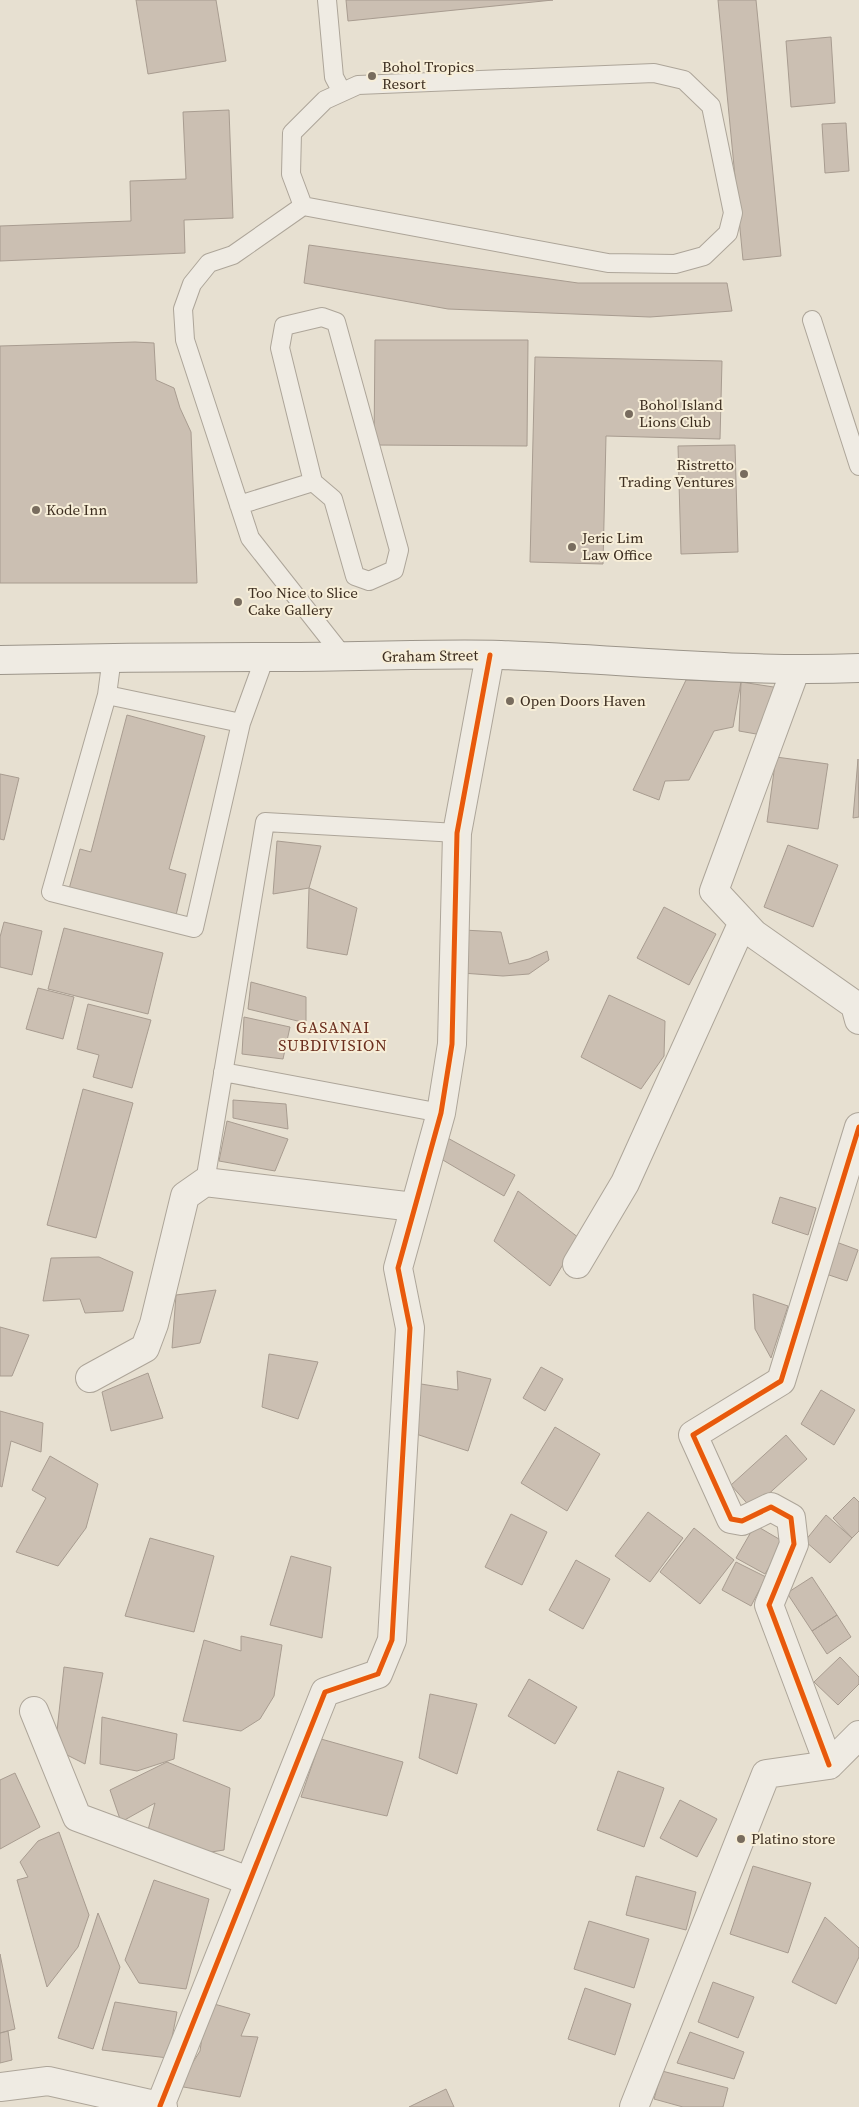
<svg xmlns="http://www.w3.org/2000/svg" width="859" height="2107" font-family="'Source Serif 4',serif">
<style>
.building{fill:#cbbfb2;stroke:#a89c90}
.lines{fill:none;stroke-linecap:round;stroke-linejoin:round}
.lane-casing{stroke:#ada599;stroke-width:20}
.street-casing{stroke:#ada599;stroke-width:30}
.secondary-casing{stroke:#9c958a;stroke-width:30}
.lane{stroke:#efebe3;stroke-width:18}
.street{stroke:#efebe3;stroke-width:28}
.secondary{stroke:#efebe3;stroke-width:28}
.cycleway-casing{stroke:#f7eed8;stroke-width:8}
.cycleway{stroke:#e8590c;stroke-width:5}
.poi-dot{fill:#786c5e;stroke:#f7eed8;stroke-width:2}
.labels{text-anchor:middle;stroke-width:4;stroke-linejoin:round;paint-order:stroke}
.poi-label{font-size:15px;fill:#3d2e20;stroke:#f7eed8;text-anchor:start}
.street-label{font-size:15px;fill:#3d2e20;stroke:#f7eed8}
.neighbourhood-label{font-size:16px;letter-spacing:1px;fill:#6b2e1e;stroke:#f7eed8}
</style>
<rect width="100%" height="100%" fill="#e7e0d1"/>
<path class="building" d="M136 0H216L226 61 148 74Z
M346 0H553L348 21Z
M718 0H756L781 256 743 260Z
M831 37 835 103 791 107 786 41Z
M229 110 233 218 184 220 185 253 0 261V226L131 221 130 181 186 179 183 112Z
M846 123 849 171 825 173 822 124Z
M309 245 578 283H727L732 311 650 317 448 309 304 283Z
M375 340H528L527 446 374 445Z
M135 342 154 343 156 380 174 388 180 408 191 432 197 583H0V346Z
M535 357 722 361 720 439 606 436 603 564 530 562Z
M735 445 738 552 681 554 678 446Z
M686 680 741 682 733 727 714 731 689 780 665 781 659 800 633 790Z
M741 682 780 688 762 735 739 731Z
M127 715 205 736 169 869 186 874 176 915 69 889 80 849 91 852Z
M776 757 828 764 818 829 767 822Z
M858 759 859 817 853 818Z
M0 774 19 778 4 840 0 839Z
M277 841 321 846 309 888 273 894Z
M788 845 838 865 813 927 764 907Z
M309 888 357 908 347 955 307 948Z
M664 907 716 934 689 985 637 958Z
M4 922 42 931 32 975 0 967V937Z
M64 928 163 953 148 1014 48 989Z
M463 930 501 932 509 964 529 959 547 951 549 960 529 974 503 976 462 973Z
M251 982 306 997V1023L248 1009Z
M38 988 74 997 63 1039 26 1029Z
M609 995 665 1021 664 1056 641 1089 581 1057Z
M88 1004 151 1020 132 1088 93 1077 99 1055 77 1049Z
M244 1017 290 1027 283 1059 242 1054Z
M83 1089 133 1103 96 1238 47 1225Z
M233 1100 286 1104 288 1129 233 1118Z
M227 1121 288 1139 275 1171 219 1161Z
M444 1136 515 1175 504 1196 436 1156Z
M518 1191 579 1238 550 1286 494 1241Z
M780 1197 816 1208 808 1235 772 1223Z
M828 1239 858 1250 847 1281 817 1271Z
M99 1257 133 1272 123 1311 85 1313 80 1299 43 1301 51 1258Z
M216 1290 200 1343 172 1348 176 1295Z
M753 1294 788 1306 771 1358 755 1329Z
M0 1327 29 1335 12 1376H0Z
M269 1354 318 1362 298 1419 262 1407Z
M541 1367 563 1379 545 1411 523 1398Z
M457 1371 491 1379 468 1451 416 1434 415 1383 458 1390Z
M148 1373 163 1418 111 1431 102 1392Z
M821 1390 855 1410 834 1445 801 1424Z
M0 1411 43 1423 41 1452 11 1441 2 1487 0 1486Z
M555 1427 600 1454 567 1511 521 1483Z
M786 1435 807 1459 752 1509 731 1485Z
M50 1456 98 1484 86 1528 58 1566 16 1552 46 1498 32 1490Z
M854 1497 859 1502V1531L852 1538 833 1518Z
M648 1512 683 1538 650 1582 615 1556Z
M511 1514 547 1532 522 1585 485 1567Z
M826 1515 852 1538 830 1563 805 1541Z
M755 1525 784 1542 765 1574 736 1558Z
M694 1528 734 1560 700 1604 660 1572Z
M150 1538 214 1556 194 1632 125 1616Z
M291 1556 331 1567 322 1638 270 1625Z
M576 1560 610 1579 583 1629 549 1610Z
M736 1562 766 1577 751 1606 722 1590Z
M812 1577 837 1615 812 1631 787 1593Z
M837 1615 851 1637 827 1654 812 1631Z
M241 1636 282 1645 274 1696 260 1719 241 1731 183 1721 204 1640 241 1651Z
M840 1657 859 1677V1684L838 1705 814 1682Z
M64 1667 103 1673 85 1764 55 1749Z
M529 1679 577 1707 555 1744 508 1716Z
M430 1694 477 1704 457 1774 419 1758Z
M102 1717 177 1734 174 1759 137 1771 100 1764Z
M321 1739 403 1762 387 1816 301 1797Z
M167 1762 230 1788 224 1850 198 1854 147 1834 155 1803 121 1822 110 1790Z
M618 1771 664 1788 644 1847 597 1830Z
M15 1773 40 1827 0 1849V1780Z
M680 1800 717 1819 697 1857 660 1838Z
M59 1832 89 1915 78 1947 47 1987 17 1880 28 1877 20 1862 38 1841Z
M753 1866 811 1883 788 1953 730 1934Z
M636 1876 696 1892 686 1930 626 1915Z
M154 1880 209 1899 186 1989 139 1983 125 1960Z
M98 1913 120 1967 93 2049 58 2038Z
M825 1917 859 1948V1957L836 2004 792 1982Z
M589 1921 649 1939 634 1988 574 1969Z
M0 1954 15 2029 0 2033Z
M713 1982 754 1997 738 2038 698 2022Z
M585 1988 631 2004 615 2055 568 2039Z
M115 2002 177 2012 168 2058 102 2050Z
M207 2002 250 2014 241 2036 258 2037 240 2097 178 2086 200 2051Z
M8 2031 12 2060 0 2063V2033Z
M690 2032 744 2052 734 2079 677 2063Z
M662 2071 728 2088 723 2107H683L654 2099Z
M446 2089 454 2107H409Z"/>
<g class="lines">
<defs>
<path id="lane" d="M327 0 334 77 342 92
M303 206 291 174 292 133 325 100 358 85 654 73 684 80 711 106 733 213 728 233 704 256 675 264 608 263 303 206 233 255 209 263 192 284 183 309 185 340 250 538 343 656
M322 317 336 322 399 550 394 570 369 581 355 576 333 499 313 482 280 348 284 326Z
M812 320 859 466
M239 505 313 482
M112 657 107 695 51 892 194 928 241 723 265 657
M107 695 241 723
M223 1072 441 1113
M205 1182 265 822 457 833"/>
<path id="street" d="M795 671 714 891 754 934 855 1005 859 1020
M577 1264 625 1183 743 922
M90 1378 145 1348 154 1324 185 1196 205 1182 414 1207
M34 1711 77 1817 249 1881
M829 1765 769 1605 794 1544 791 1518 771 1507 742 1521 731 1519 693 1435 781 1381 859 1127
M0 2087 48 2081 163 2107
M160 2106 325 1692 378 1674 392 1640 410 1328 398 1268 441 1113 452 1044 457 833 490 655
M634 2107 766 1774 829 1765 859 1735"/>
<path id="secondary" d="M0 660C88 658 176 657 263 657 342 658 422 653 501 655 620 659 740 673 859 668"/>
</defs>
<use href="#lane" class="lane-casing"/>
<use href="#street" class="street-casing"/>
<use href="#secondary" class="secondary-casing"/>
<use href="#lane" class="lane"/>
<use href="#street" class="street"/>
<use href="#secondary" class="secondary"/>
<defs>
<path id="cycleway" d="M829 1765 769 1605 794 1544 791 1518 771 1507 742 1521 731 1519 693 1435 781 1381 859 1127
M160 2106 325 1692 378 1674 392 1640 410 1328 398 1268 441 1113 452 1044 457 833 490 655"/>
</defs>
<use href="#cycleway" class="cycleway-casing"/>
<use href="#cycleway" class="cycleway"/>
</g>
<g class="poi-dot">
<circle cx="372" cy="76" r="5"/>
<circle cx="629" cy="414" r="5"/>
<circle cx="744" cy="474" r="5"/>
<circle cx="36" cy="510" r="5"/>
<circle cx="572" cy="547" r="5"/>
<circle cx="238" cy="602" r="5"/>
<circle cx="510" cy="701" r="5"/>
<circle cx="741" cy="1839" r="5"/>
</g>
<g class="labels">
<g class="poi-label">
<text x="382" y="72">Bohol Tropics<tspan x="382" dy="17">Resort</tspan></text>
<text x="639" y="410">Bohol Island<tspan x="639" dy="17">Lions Club</tspan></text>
<text x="734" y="470" text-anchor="end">Ristretto<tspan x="734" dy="17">Trading Ventures</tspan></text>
<text x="46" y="515">Kode Inn</text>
<text x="582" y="543">Jeric Lim<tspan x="582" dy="17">Law Office</tspan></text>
<text x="248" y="598">Too Nice to Slice<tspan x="248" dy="17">Cake Gallery</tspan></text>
<text x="520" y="706">Open Doors Haven</text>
<text x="751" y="1844">Platino store</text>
</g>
<g class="street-label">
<text transform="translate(430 656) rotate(-1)" y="5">Graham Street</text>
</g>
<g class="neighbourhood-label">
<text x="333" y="1033">GASANAI<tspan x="333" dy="18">SUBDIVISION</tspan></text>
</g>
</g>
</svg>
